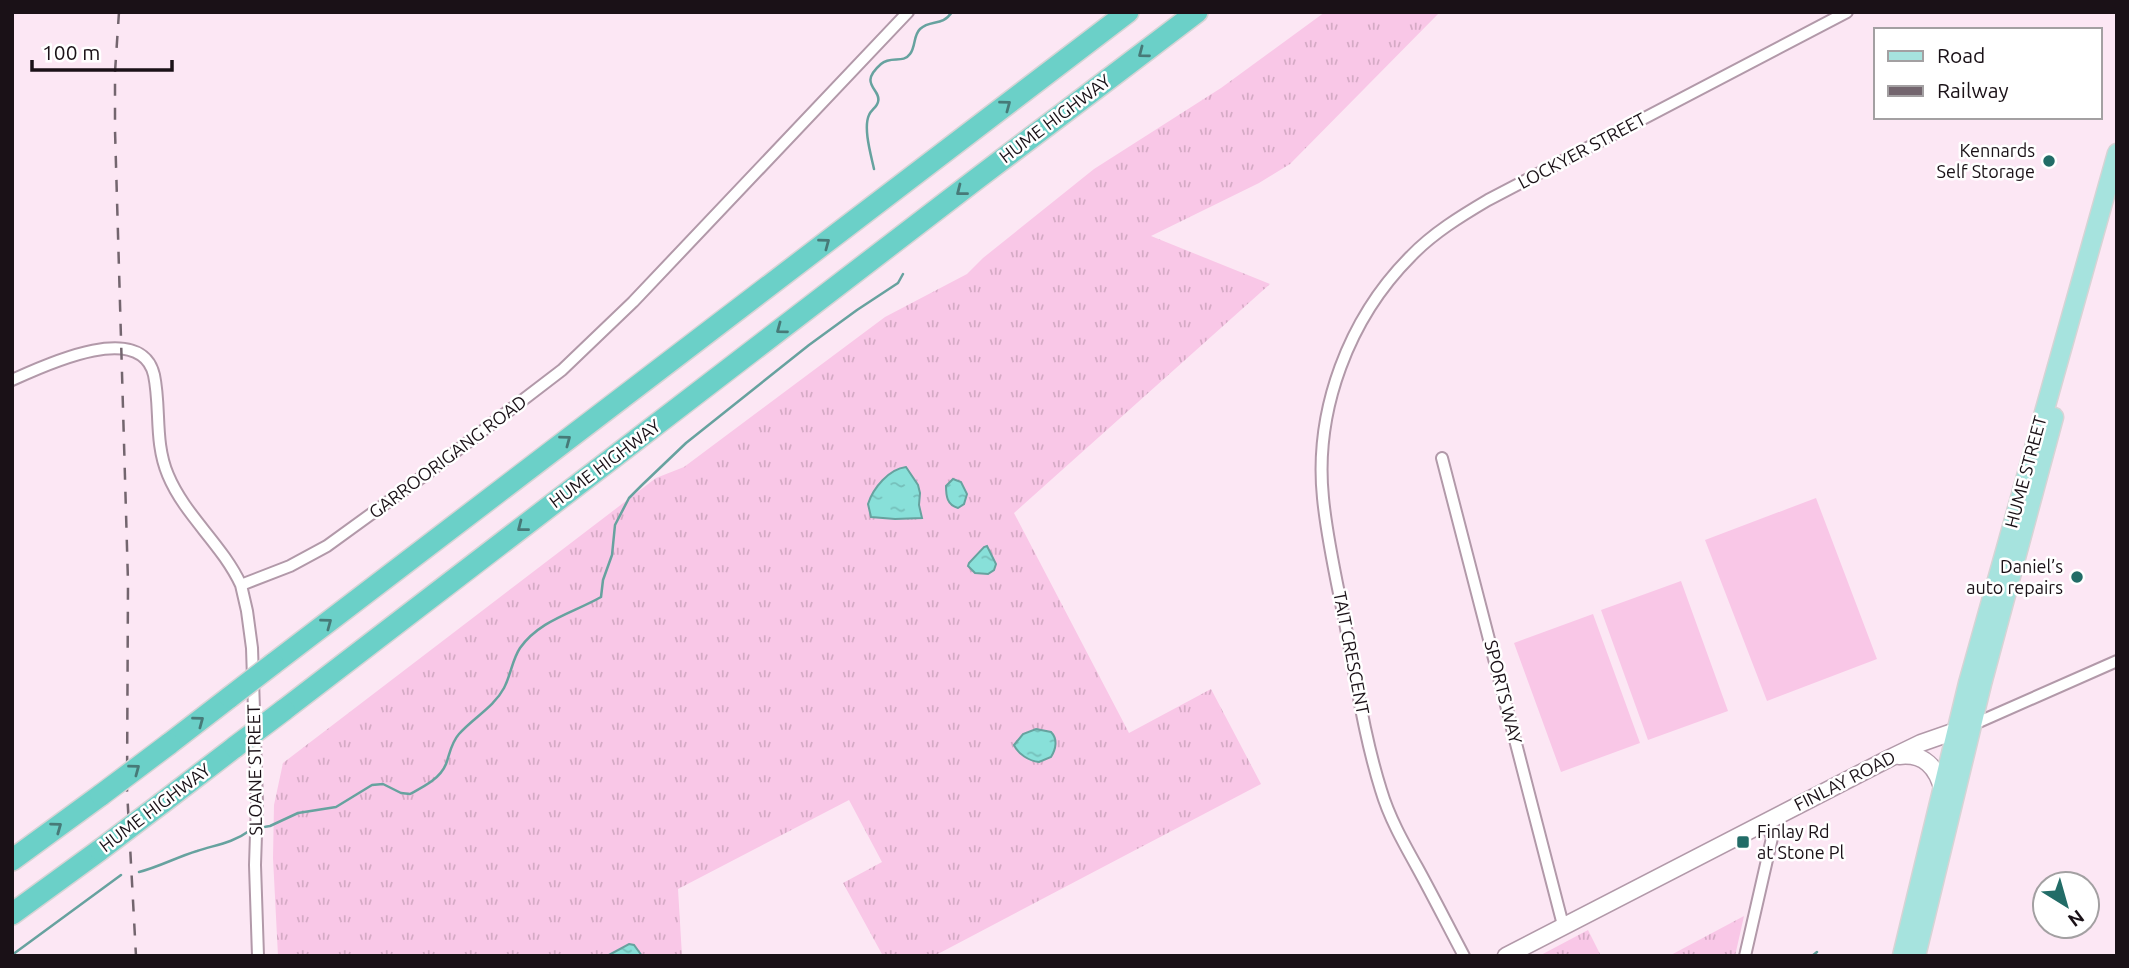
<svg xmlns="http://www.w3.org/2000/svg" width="2129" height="968" font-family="Ubuntu,sans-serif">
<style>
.grass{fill:url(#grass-tufts)}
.garden{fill:#f9c7e7}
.water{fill:url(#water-ripples);stroke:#67a29f;stroke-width:2}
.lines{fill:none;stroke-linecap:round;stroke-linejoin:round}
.stream{stroke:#67a29f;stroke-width:2.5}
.street-casing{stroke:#b299a9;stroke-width:14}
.secondary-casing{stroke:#b299a9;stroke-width:19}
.primary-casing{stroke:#d6d4d5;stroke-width:21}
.highway-casing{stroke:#d6d4d5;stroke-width:24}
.street{stroke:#fff;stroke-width:10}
.secondary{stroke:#fff;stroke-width:16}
.primary{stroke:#a6e3de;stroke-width:18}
.highway{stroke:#6bd0c8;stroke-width:21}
.rail{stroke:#73656e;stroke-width:2.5;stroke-dasharray:12 12;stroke-linecap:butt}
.highway-bridge-casing{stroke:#d6d4d5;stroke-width:24;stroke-linecap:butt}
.highway-bridge{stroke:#6bd0c8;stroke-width:21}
.oneway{stroke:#477a78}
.poi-dot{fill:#226c67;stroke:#fff;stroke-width:2.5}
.labels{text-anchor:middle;stroke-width:5;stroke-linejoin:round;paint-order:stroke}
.street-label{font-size:18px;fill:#1a1117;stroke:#fff}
.poi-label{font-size:18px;fill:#1a1117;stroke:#fff;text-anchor:end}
</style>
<defs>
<pattern id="grass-tufts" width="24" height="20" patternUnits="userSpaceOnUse" patternTransform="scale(1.75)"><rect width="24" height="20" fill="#f9c7e7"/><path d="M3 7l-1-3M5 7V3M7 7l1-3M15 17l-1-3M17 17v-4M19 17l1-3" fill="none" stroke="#d5aac5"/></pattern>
<pattern id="water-ripples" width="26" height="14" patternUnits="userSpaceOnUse" patternTransform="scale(1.75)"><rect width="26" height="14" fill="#88e0d9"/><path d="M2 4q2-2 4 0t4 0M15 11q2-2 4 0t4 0" fill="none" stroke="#75bfba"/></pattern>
</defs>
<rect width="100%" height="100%" fill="#fce7f4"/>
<path class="grass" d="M1325 12H1440L1290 164 1259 183 1151 236 1270 284 1014 513 1129 733 1211 689 1261 784 934 956H883L843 883 882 862 849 800 678 889 682 956H278L273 858 274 805 283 763 656 478 684 467 885 317 967 274 983 258 1094 169 1221 88Z
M1744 916 1735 956H1669Z
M1588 930 1601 956H1539Z"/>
<path class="garden" d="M1816 498 1877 659 1767 701 1705 540Z
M1681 581 1728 711 1648 740 1601 610Z
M1593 614 1640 743 1561 772 1514 643Z"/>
<path class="water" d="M906 467 918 485 920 493 919 505 922 518 895 519 871 517 868 504C873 488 889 469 906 467Z
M953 479 961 482 967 494 964 504 958 508C947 505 946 496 946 486Z
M987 546 996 564 994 570 988 574 975 573 968 566 969 563 984 547Z
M1036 729 1051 732C1058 739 1056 749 1051 757L1039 762C1029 761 1018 754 1014 745L1023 734Z
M629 944 634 945 642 956H607Z"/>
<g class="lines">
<path class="stream" d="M874 169C871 155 863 128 869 115 871 110 877 107 878 102 882 89 857 85 881 64 891 55 903 64 910 54 916 46 913 36 920 29 931 19 942 27 952 12
M264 827 270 826 298 813 336 807 372 785 383 784 401 793 410 794C423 787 440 779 446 764 450 753 451 743 459 734 473 718 494 707 504 688 511 675 512 660 520 648 540 620 573 613 601 597L603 580 612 555 615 525 629 498 642 485 686 443 809 345 857 310 898 283 903 274
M139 872C159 867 177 857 197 851 215 845 233 843 249 831
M12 955 121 875
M1812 956 1817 952"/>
<defs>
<path id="street" d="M12 380C43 366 141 319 154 375 161 408 154 442 168 475 185 516 222 544 241 585L290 566 327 546 429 472 562 370 633 302 908 12
M1442 458 1563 925
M241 585 247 611 252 648 257 803 255 865 258 956
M1972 725 2117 661
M1464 956C1448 926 1433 896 1417 867 1403 842 1389 817 1381 790 1364 736 1356 679 1345 623 1337 582 1327 540 1323 498 1314 410 1349 318 1411 256 1433 233 1461 216 1488 200L1847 12
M1745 956 1772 838 1766 821"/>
<path id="secondary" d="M1899 756C1924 753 1937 767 1943 791
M1506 956 1890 758 1921 743 1967 727"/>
<path id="primary" d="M1902 956 1968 683 2117 153
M1916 956 1982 684 2054 417"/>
<path id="highway" d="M273 664 1128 12
M284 710 974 181 1197 12
M169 744 230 697
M162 803 235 747
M12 860 101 795
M12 914 100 850"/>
</defs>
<use href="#street" class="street-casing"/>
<use href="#secondary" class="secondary-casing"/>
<use href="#primary" class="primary-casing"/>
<use href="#highway" class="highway-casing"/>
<use href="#street" class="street"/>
<use href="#secondary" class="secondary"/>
<use href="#primary" class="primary"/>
<use href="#highway" class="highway"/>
<path class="rail" d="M119 12 115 72V130L128 582 127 790 136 956"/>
<defs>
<path id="highway-bridge" d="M230 697 273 664
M235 747 284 710
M101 795 169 744
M100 850 162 803"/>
</defs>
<use href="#highway-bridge" class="highway-bridge-casing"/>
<use href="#highway-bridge" class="highway-bridge"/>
</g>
<defs><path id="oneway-chevron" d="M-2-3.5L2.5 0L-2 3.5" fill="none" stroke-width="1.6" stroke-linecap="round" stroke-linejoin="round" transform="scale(1.75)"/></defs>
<g class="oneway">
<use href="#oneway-chevron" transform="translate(1143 53) rotate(143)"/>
<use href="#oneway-chevron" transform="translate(1006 105) rotate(-37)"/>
<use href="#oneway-chevron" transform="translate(961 191) rotate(142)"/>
<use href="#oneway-chevron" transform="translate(825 243) rotate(-37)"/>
<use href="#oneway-chevron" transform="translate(781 329) rotate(143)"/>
<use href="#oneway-chevron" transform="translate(566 440) rotate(-37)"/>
<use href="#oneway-chevron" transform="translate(522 527) rotate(142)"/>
<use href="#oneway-chevron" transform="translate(327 623) rotate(-37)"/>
<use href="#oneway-chevron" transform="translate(199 721) rotate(-37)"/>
<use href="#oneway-chevron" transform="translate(135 769) rotate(-37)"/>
<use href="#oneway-chevron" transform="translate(57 827) rotate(-36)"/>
</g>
<g class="poi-dot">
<circle cx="2049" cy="161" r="7"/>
<circle cx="2077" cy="577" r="7"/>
<rect x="1736" y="835" width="14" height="14" rx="3.5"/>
</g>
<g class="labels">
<g class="street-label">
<text transform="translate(1055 119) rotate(-37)" y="6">HUME HIGHWAY</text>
<text transform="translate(1582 151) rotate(-28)" y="6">LOCKYER STREET</text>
<text transform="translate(448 457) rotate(-37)" y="6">GARROORIGANG ROAD</text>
<text transform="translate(605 464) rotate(-37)" y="6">HUME HIGHWAY</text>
<text transform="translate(2026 472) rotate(-75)" y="6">HUME STREET</text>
<text transform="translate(1351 653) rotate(79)" y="6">TAIT CRESCENT</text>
<text transform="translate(1503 692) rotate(76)" y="6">SPORTS WAY</text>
<text transform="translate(255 770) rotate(-91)" y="6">SLOANE STREET</text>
<text transform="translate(1845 781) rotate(-27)" y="6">FINLAY ROAD</text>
<text transform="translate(155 808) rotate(-37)" y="6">HUME HIGHWAY</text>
</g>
<g class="poi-label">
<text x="2035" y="157">Kennards<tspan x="2035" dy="21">Self Storage</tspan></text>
<text x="2063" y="573">Daniel’s<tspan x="2063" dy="21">auto repairs</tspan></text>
<text x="1757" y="838" text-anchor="start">Finlay Rd<tspan x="1757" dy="21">at Stone Pl</tspan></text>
</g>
</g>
<rect width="2129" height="968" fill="none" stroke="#1a1117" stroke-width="28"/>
<rect x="1874" y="28" width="228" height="91" fill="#ffffff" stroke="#a3a0a2" stroke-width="2"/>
<rect x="1888" y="51" width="35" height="10" fill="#a6e3de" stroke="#a3a0a2" stroke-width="2"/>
<text x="1937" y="63" font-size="21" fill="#1a1117">Road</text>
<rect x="1888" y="86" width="35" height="10" fill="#73656e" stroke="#a3a0a2" stroke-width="2"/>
<text x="1937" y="98" font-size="21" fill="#1a1117">Railway</text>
<g transform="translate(2066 905) rotate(143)"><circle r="33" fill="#ffffff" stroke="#a3a0a2" stroke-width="2"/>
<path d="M0-5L12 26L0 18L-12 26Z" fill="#226c67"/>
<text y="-10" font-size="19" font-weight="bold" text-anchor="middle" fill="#1a1117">N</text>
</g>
<path d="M32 60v10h140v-10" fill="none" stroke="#1a1117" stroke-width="3.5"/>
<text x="42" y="60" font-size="21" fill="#1a1117" stroke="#ffffff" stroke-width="5" paint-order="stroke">100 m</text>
</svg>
